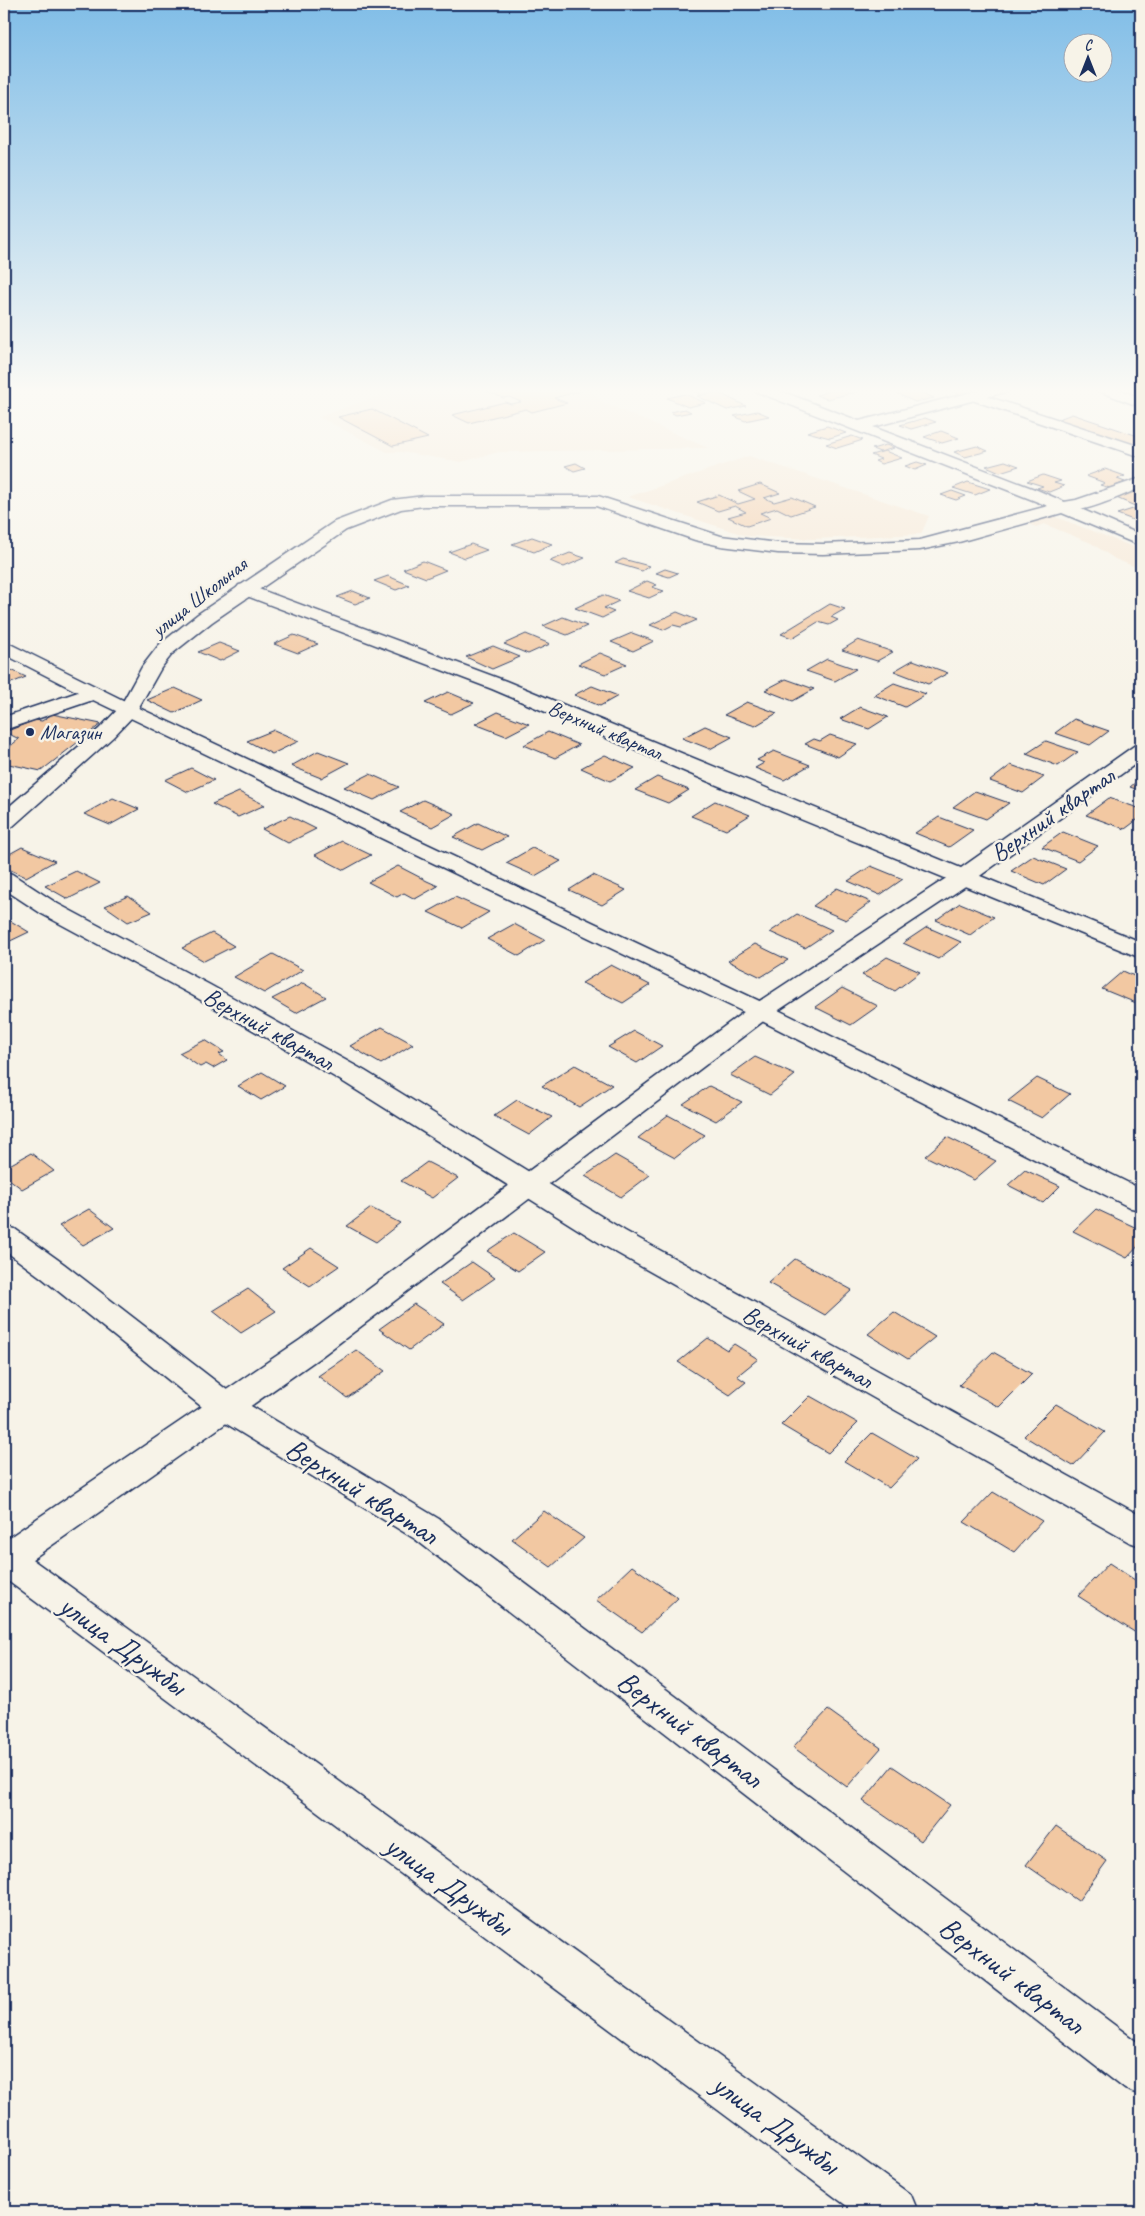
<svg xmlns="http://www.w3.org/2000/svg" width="1145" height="2216" font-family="Caveat,sans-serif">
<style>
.built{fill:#f6e6d3}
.building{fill:#f2c8a2;stroke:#1b2f5e}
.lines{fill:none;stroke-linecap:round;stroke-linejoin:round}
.street-casing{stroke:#1b2f5e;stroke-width:3}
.secondary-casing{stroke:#1b2f5e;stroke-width:3}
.street{fill:#f7f3e8;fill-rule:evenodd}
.secondary{fill:#f7f3e8;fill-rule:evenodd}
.poi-dot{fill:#1b2f5e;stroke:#f7f3e8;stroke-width:2}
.labels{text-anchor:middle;stroke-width:5;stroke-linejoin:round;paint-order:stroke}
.far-street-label{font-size:21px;fill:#1b2f5e;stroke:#f7f3e8}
.far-poi-label{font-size:21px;fill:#1b2f5e;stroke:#f7f3e8;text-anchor:start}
.street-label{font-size:25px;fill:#1b2f5e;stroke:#f7f3e8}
.near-street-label{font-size:30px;fill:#1b2f5e;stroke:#f7f3e8}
</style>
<rect width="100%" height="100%" fill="#f7f3e8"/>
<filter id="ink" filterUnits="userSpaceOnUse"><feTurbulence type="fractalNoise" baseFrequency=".02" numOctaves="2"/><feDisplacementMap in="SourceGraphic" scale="10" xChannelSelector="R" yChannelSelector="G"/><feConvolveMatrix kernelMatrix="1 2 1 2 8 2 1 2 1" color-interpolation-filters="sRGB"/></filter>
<g filter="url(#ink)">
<path class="built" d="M369 388H583L594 392 602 402 708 448 500 452 493 449 499 452 461 462 401 452H387L319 417 381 395 402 405Z
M749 456 929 516 921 534 814 539 747 536 628 497Z
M1048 514 1141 550V569L1115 559 1091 543 1044 524 1036 527 1024 522Z"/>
<path class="building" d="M479 388H531L535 390 573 388 581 391 554 398 567 403 532 412 526 409 469 423 452 415 505 402 511 404 521 402 509 397 503 398Z
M697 388H716L721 391 701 395 690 389Z
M842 388 856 392 827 399 816 395Z
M964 388H980L983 389 962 395 952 391Z
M915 389 934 398 915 402 896 393Z
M717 392 746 406 727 410 697 396Z
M685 394 706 403 688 407 667 398Z
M372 409 428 438 393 446 338 417Z
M685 409 691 412 676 415 670 412Z
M757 411 769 416 745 421 734 416Z
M1072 414 1141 437V448L1056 420Z
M925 418 936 422 911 429 900 425Z
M827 426 846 433 830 438 807 432Z
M941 431 959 438 942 443 924 437Z
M852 436 863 440 837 448 826 444Z
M886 445 894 448 880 452 872 449Z
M977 446 988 451 965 457 954 452Z
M885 451 902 458 881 464 875 461 881 459 871 455Z
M1005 461 1019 466 1000 472 986 466Z
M917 462 927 465 915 470 905 466Z
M576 463 585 468 574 471 565 466Z
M1105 469 1125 476 1117 479 1125 482 1110 488 1100 485 1105 483 1086 476Z
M1043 475 1061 481 1054 483 1064 486 1049 492 1037 488 1043 486 1027 481Z
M968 482 990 489 975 495 953 488Z
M760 484 780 493 764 498 774 502 792 497 815 507 791 515 777 508 760 513 771 518 747 526 728 517 746 512 735 506 718 511 697 502 719 495 738 504 755 499 738 491Z
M1141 487V505L1137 507 1112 496Z
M952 491 966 496 956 500 941 495Z
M1136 508 1141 510V523L1117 514Z
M532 537 552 544 534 552 512 544Z
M471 544 487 550 465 558 449 552Z
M570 553 585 558 564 567 550 561Z
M623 559 649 566 642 571 615 563Z
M423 561 446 570 426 578 403 569Z
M665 569 678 573 669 577 656 573Z
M388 576 409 585 396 590 374 581Z
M647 581 657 585 652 587 664 591 649 598 627 591Z
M353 591 370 598 355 604 337 597Z
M603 595 619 601 604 608 614 612 602 618 575 608Z
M830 604 845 609 831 617 838 620 829 625 818 622 792 638 781 634Z
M677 612 697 620 681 627 673 625 663 630 650 625Z
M563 617 587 626 567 635 543 626Z
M632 633 654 641 633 651 611 642Z
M526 634 550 644 528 654 504 644Z
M294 635 318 644 298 653 274 644Z
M858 640 893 652 877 661 842 650Z
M219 643 240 651 220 661 198 652Z
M493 646 520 657 492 669 466 657Z
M600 653 627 664 605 674 578 664Z
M827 659 856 669 835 681 806 671Z
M913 660 948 673 928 684 894 671Z
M4 667H5L26 677 4 686Z
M786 679 814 689 793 701 765 690Z
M894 683 926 694 905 707 874 695Z
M592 686 618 696 600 706 574 695Z
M175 688 202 700 174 713 147 700Z
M448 692 474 703 451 714 425 703Z
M747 702 777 713 755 726 724 715Z
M860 707 888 717 869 729 840 719Z
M498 712 529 724 506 736 475 724Z
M52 714 101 724 41 771 4 763V751L19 739 5 732 35 720 42 721Z
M1074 719 1109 731 1090 745 1055 733Z
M705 726 732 737 710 749 682 738Z
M274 730 299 741 272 754 247 741Z
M548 732 579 745 555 758 524 745Z
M830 735 857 744 838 757 805 744 814 739 820 741Z
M1046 741 1078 752 1058 766 1026 754Z
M318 751 349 763 321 778 291 766Z
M774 751 810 765 784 780 755 768 764 763 757 760Z
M605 755 635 768 610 781 581 768Z
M1011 765 1044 777 1023 793 990 781Z
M191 768 214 780 188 792 165 780Z
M370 774 399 787 374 800 344 787Z
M657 777 689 790 668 803 635 790Z
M1141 778V791L1130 787Z
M975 791 1009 803 986 819 953 807Z
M239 792 265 805 238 817 212 804Z
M113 798 139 809 110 825 84 814Z
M1109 798 1141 809V817L1125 829 1086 815Z
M423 800 455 814 432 827 400 812Z
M715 801 750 815 726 830 691 816Z
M290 816 316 829 288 843 262 829Z
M939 817 973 830 949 847 915 833Z
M478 823 507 837 482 850 453 837Z
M1063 832 1098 846 1078 861 1042 847Z
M342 841 371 855 344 870 315 855Z
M22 847 55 861 26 877 4 867V857Z
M532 848 561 861 535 876 506 863Z
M1033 856 1066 869 1044 885 1011 871Z
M398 866 427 881 438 886 415 899 404 893 397 897 368 882Z
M871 866 903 879 880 895 848 881Z
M76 871 100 883 68 899 45 886Z
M593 875 626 890 602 905 569 890Z
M837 888 871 902 846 920 813 906Z
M128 896 152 912 128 922 105 906Z
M455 897 489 912 462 928 428 912Z
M960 903 994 917 970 935 936 920Z
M797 914 832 930 805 948 770 932Z
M9 920 29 932 4 944V922Z
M514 924 545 940 519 956 487 939Z
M927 927 961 942 938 959 903 943Z
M212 933 234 946 204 961 182 948Z
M755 944 788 960 761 977 728 961Z
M273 954 303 970 264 993 234 977Z
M887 957 920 972 895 991 862 975Z
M611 965 650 985 623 1003 582 983Z
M1123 971 1141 979V1005L1102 989Z
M303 983 326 997 296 1013 272 999Z
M842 988 878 1006 851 1025 815 1007Z
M382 1027 413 1044 381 1064 350 1046Z
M634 1031 662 1046 637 1063 608 1047Z
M205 1040 224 1052 219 1054 227 1060 213 1068 206 1064 200 1067 179 1053Z
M755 1057 795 1075 770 1095 730 1075Z
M575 1065 612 1085 579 1107 542 1086Z
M262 1072 285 1086 261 1100 238 1086Z
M1037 1078 1070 1094 1042 1118 1008 1101Z
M709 1086 742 1102 716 1121 683 1104Z
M517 1100 552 1117 529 1135 494 1116Z
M668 1115 705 1135 675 1158 638 1138Z
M947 1137 996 1161 974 1180 925 1156Z
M31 1153 54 1171 22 1189 4 1175V1168Z
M615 1155 650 1175 621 1197 585 1176Z
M427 1162 458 1178 432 1198 401 1181Z
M1025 1170 1060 1186 1043 1203 1008 1185Z
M371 1208 400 1223 376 1242 347 1226Z
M89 1209 114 1228 83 1245 59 1226Z
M1096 1209 1141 1230V1243L1127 1258 1073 1231Z
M514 1233 545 1252 518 1271 487 1251Z
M311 1248 339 1266 310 1286 282 1268Z
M795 1259 852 1290 825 1315 768 1283Z
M472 1262 495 1278 463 1300 440 1284Z
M248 1289 276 1311 241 1333 213 1311Z
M414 1304 444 1324 409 1350 379 1329Z
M894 1312 935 1337 908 1359 868 1334Z
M708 1338 727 1350 734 1344 758 1359 737 1376 746 1382 730 1395 678 1362Z
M356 1350 385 1371 347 1398 318 1376Z
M993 1352 1032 1374 999 1407 959 1385Z
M810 1396 858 1423 828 1453 781 1425Z
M1056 1404 1105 1432 1073 1466 1024 1436Z
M872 1433 917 1459 889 1488 844 1461Z
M993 1492 1042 1521 1014 1552 964 1522Z
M544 1511 584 1538 551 1567 512 1539Z
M1109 1563 1141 1584V1628L1136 1633 1078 1596Z
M632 1566 678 1598 642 1632 596 1600Z
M828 1710 881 1748 847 1787 793 1747Z
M892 1766 950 1805 921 1841 863 1801Z
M1056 1826 1107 1861 1078 1901 1026 1865Z"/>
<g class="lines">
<defs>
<path id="street" d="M1097 388H1116L1141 398V407L1099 391Z
M974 392 1141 447V457L969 399 967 396 969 393Z
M1141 478V488C1120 496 1079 516 1058 511L1056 507 1058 503 1076 500Z
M245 584 506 681 1141 942V958L707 781 492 689 239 593 236 589 239 585Z
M4 641 135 706 770 1006 1141 1189V1210L1131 1208 752 1016 93 700 4 730V717L78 692 4 654Z
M4 872 12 874 58 904 210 985 365 1071 625 1231 1141 1516V1546L1129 1542 603 1245 345 1083 192 995 42 914 4 889Z
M4 1226 15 1229 64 1264 236 1397 439 1519 1141 2045V2095L1125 2089 415 1539 212 1415 42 1278 4 1250Z
M4 1545 18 1549 911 2195 918 2212H855L4 1578Z"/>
<path id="secondary" d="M753 388H773L859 421 988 388H1011L1009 391 873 427 1037 490 1141 535V546L1062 513 959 542 920 550 823 554 778 553 721 546 695 540 596 506H424L401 509 346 530 212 622 173 653 161 668 135 714 113 737 12 827 4 829V811L99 729 120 707 142 667 159 645 198 614 334 522 392 500 424 496H598L721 536 778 543 823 544 920 540 1048 506 755 391Z
M1141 744V760L970 883 770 1016 322 1356 18 1569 4 1573V1541L300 1340 752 1006 954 873 1134 746Z"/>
</defs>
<use href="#street" class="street-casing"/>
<use href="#secondary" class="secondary-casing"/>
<use href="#street" class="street"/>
<use href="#secondary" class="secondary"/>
</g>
</g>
<linearGradient id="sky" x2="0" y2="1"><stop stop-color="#80bde7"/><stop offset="0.56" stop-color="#fbfaf5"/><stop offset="1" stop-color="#fbfaf5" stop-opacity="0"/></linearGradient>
<rect width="1145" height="698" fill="url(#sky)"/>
<circle class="poi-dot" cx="30" cy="732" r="5"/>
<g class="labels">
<g class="far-street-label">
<text transform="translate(199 597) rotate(-38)" y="7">улица Школьная</text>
<text transform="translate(605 730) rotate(23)" y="7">Верхний квартал</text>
</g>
<g class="far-poi-label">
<text x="40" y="739">Магазин</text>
</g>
<g class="street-label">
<text transform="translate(1052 814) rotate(-35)" y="9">Верхний квартал</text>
<text transform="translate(269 1028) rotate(29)" y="9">Верхний квартал</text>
<text transform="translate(808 1346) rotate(29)" y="9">Верхний квартал</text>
</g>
<g class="near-street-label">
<text transform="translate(362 1491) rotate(32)" y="10">Верхний квартал</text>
<text transform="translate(123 1645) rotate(36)" y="10">улица Дружбы</text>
<text transform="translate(690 1729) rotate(37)" y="10">Верхний квартал</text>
<text transform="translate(449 1885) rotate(36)" y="10">улица Дружбы</text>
<text transform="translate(1012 1975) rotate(37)" y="10">Верхний квартал</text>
<text transform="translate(776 2124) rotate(36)" y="10">улица Дружбы</text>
</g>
</g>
<rect width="1145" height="2216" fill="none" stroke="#f7f3e8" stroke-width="20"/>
<rect x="10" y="10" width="1125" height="2196" fill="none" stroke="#1b2f5e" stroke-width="2" filter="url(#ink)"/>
<g transform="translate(1088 58)"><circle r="24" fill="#f7f3e8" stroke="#9fa5b1"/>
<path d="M0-4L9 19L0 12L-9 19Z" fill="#1b2f5e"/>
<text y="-8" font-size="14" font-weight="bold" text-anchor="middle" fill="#1b2f5e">С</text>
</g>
</svg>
